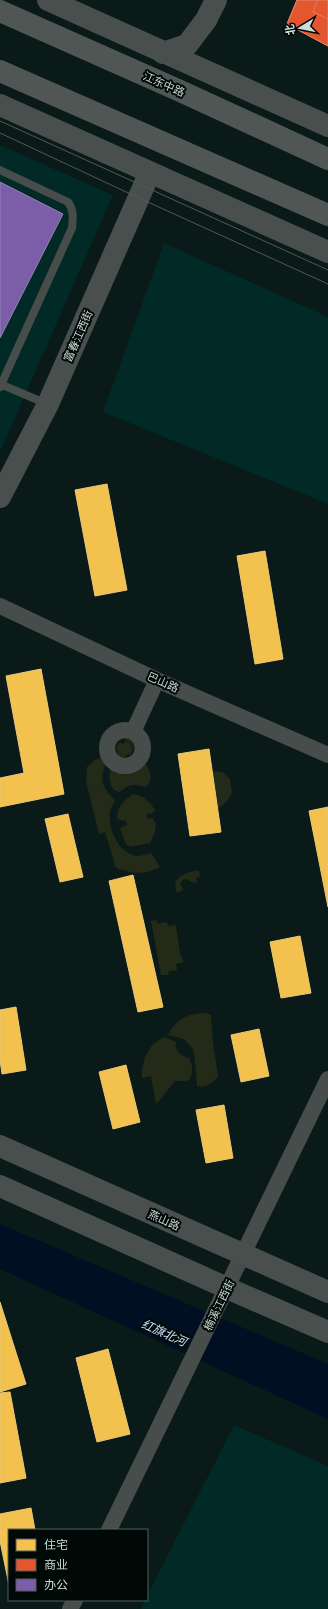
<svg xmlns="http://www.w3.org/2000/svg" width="328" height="1609" font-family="'Nunito Sans','Noto Sans SC',sans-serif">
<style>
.built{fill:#012925}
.green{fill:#232a18;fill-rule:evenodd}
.water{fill:#010f22}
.homes{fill:#f2c14e;stroke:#e7c978}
.shops{fill:#e4572e;stroke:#dd7f62}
.offices{fill:#7b5ea7;stroke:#9384b6}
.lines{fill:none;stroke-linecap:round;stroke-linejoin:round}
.lane{stroke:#474d4a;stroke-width:8}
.street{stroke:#474d4a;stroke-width:16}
.secondary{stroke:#494f4c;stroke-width:22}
.primary{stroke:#4f5653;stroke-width:22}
.tram{stroke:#515958;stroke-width:1}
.labels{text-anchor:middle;stroke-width:4;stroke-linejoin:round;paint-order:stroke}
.street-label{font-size:11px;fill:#ccddda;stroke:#010907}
.water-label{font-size:12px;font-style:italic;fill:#c8e3ff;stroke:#010907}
</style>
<rect width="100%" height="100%" fill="#0a1a18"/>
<path class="built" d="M0 145 113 195 0 452Z
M164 243 328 317V504L103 412Z
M234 1425 328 1466V1609H141L145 1600H147V1596Z"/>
<path class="green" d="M123 736C153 739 129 777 114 758 107 748 114 739 123 736ZM124 739 132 744 134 750 131 756 122 759 115 753C113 746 116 740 124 739Z
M125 741C132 742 135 750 129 756V754L126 755V757H121L118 754 116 748 119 743 121 742 122 744 125 743Z
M102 757 106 763C99 780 102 788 115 800 114 803 111 807 110 811 107 827 118 853 136 856 140 856 146 854 151 853L160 867C143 875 134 874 116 868L105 832 99 834 86 781 87 767 95 760Z
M144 761C150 769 154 779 146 787 136 784 127 784 120 792L115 791C109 784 108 778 111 768L116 771 132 772Z
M212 771 223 772 230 779 232 793 226 802 218 809Z
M133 794C144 796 149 801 155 810L153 813 147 814V819L152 818 156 823 155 832 150 843 130 847 126 844 120 828 127 825 126 821 117 819C117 807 123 801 133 794Z
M199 870 200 876 196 878 197 882 194 883 186 879 183 880 180 883 183 890 177 893C170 876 186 873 199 870Z
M156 920 158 924 167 922 168 926 176 925 180 954 184 962 176 964 177 970 168 972 169 975H161L151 921Z
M206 1013 211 1015 213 1042 218 1077C211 1083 207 1089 197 1086 196 1073 195 1061 193 1049L184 1039 168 1035C177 1018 187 1014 206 1013Z
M165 1037 176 1042C174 1050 181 1056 189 1058 193 1066 193 1071 190 1079L186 1081H175L159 1101 156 1104 151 1076 142 1078C141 1062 149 1042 165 1037Z"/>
<path class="water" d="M0 1224 328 1364V1419L0 1269Z"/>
<path class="homes" d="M107 484 127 590 95 596 75 490Z
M265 551 283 659 255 664 237 556Z
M41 669 64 794 0 807V778L24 773 6 676Z
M209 749 221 832 190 836 178 754Z
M328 807V907L309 811Z
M68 814 83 877 60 882 45 819Z
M133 875 163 1007 138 1012 109 881Z
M300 936 311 993 281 998 270 942Z
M16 1007 26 1070 2 1074 0 1060V1010Z
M259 1029 269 1076 241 1082 231 1035Z
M126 1065 140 1122 113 1129 99 1072Z
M224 1105 233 1158 206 1163 196 1110Z
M0 1302 26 1384 0 1392Z
M108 1349 130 1434 97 1442 76 1358Z
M10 1392 26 1478 0 1483V1393Z
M31 1508 35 1530H9V1585L0 1541V1514Z"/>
<path class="shops" d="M297 0H318L313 12 328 19V46L287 24Z
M297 0H328V46L287 24Z"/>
<path class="offices" d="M0 182 63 214 0 338Z"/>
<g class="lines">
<path class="lane" d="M0 170 68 202C74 210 73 218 72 228L0 387
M0 384 47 404"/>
<path class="street" d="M0 606 157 680 328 755
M107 748a18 18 0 1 1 36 0a18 18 0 1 1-36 0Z
M133 732 157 680
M109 1530 328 1079
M70 1609 75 1600"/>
<path class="secondary" d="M48 0 328 126
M163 53 187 45 206 20 216 0
M0 105 328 252
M0 497 48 404 150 172
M0 1146 328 1292
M0 1186 227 1288 328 1332"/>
<path class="primary" d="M0 11 178 90 328 159
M0 71 328 215"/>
<path class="tram" d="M0 121 328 270
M0 133 139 198 328 284"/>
</g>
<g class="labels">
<g class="street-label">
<text transform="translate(164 84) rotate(24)" y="4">江东中路</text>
<text transform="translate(78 336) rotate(-66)" y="4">富春江西街</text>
<text transform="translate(163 682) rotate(24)" y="4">巴山路</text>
<text transform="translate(164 1220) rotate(24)" y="4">燕山路</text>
<text transform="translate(219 1305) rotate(-64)" y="4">楠溪江西街</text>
</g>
<g class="water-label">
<text transform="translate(164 1333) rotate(24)" y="4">红旗北河</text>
</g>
</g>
<rect x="8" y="1529" width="140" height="72" fill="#010907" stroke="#525e5b"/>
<rect x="16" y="1539" width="20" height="12" fill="#f2c14e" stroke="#525e5b"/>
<text x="44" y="1549" font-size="12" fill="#ccddda">住宅</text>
<rect x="16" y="1559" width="20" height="12" fill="#e4572e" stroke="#525e5b"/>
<text x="44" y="1569" font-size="12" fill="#ccddda">商业</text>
<rect x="16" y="1579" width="20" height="12" fill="#7b5ea7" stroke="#525e5b"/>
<text x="44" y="1589" font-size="12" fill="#ccddda">办公</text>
<g transform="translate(300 28) rotate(260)" stroke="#010907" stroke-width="3" paint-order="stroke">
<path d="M0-3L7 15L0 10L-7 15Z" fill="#ccddda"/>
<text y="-6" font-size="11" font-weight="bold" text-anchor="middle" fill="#ccddda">北</text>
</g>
</svg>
